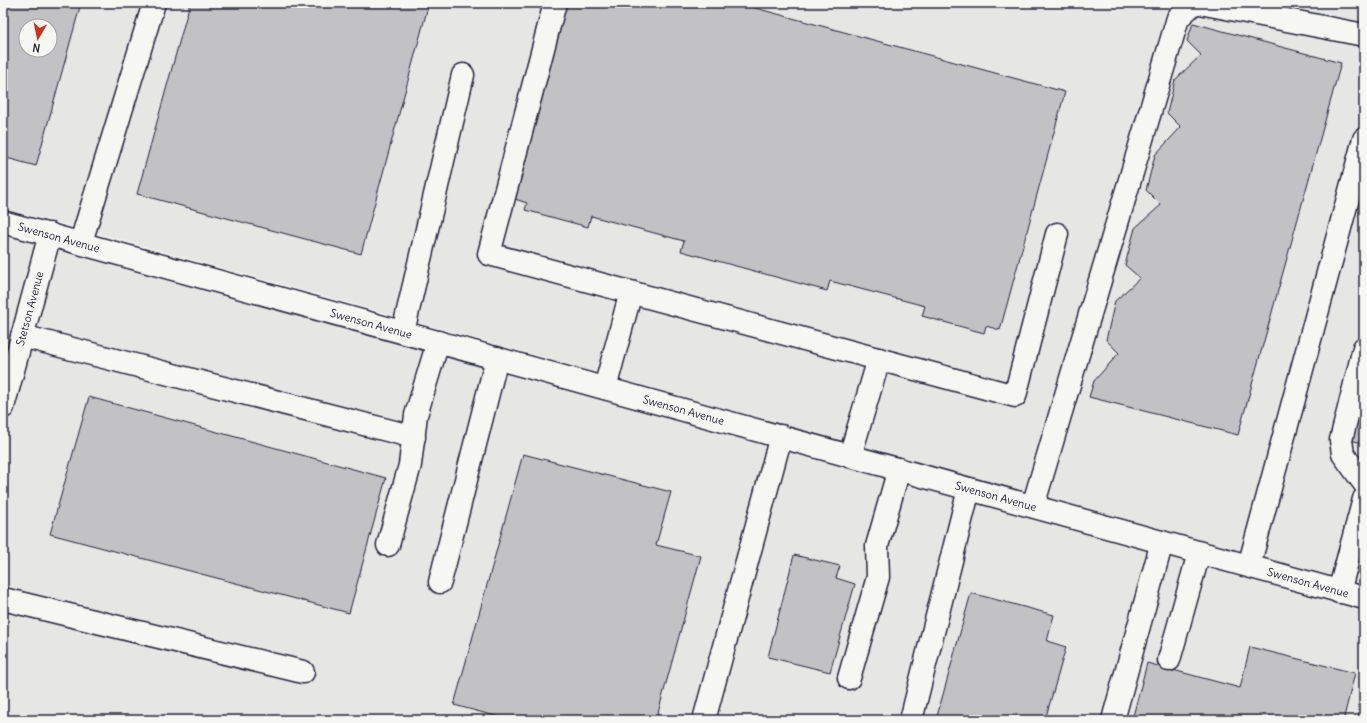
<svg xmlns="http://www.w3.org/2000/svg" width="1367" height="723" font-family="Delius,sans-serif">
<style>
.built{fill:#e6e6e4;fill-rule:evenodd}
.building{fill:#c2c2c4;stroke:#22223b;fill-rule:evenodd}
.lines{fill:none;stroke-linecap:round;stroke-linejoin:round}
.minor-casing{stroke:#22223b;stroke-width:25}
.minor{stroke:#f6f6f2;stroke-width:22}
.labels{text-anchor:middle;stroke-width:4;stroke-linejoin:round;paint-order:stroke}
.street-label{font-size:11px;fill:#22223b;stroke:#f6f6f2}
</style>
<rect width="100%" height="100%" fill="#f6f6f2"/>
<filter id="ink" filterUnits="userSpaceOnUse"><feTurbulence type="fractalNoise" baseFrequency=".025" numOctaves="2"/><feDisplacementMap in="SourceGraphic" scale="8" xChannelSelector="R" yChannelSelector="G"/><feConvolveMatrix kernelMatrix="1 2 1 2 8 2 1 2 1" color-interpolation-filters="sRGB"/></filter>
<g filter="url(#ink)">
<path class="built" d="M3 3H1364V586L71 226 3 209ZM26 26H50V50H26Z
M3 231 1364 609V720H3Z"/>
<path class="building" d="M3 3H81L36 166 3 157ZM26 26H50V50H26Z
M190 3H429L361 254 137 194Z
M565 3H737L1065 92 1000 330 986 326 984 333 922 316 925 306 830 281 827 291 681 251 684 241 591 216 588 227 525 210 527 203 512 198Z
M1193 23 1341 63 1238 435 1089 397 1094 381 1119 353 1106 340 1115 301 1140 278 1125 265 1135 228 1161 205 1146 190 1155 155 1181 127 1167 113 1175 80 1201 55 1187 41Z
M1364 380V444L1348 439Z
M89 397 386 478 349 613 50 534Z
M523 454 671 492 656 545 701 556 656 720H510L454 705Z
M794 555 840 566 836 578 855 584 830 672 768 657Z
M971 593 1054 615 1047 641 1066 647 1045 720H936Z
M1250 647 1355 673 1344 717 1354 720H1132L1147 663 1240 688Z"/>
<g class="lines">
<defs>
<g id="minor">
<path d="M555 3 489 254 1015 396 1057 234"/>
<path d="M1200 3 1364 35"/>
<path id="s1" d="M3 222 1364 598"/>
<path d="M81 242 154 3"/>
<path d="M403 332 463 75"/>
<path d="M22 336 414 437"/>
<path d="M1364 348 1341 440 1343 454 1364 483"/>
<path d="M605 388 631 292"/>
<path id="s2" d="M3 407 50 234"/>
<path d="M850 456 879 359"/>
<path d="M1033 506 1178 18 1194 3"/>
<path d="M388 545 410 465 416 415 438 342"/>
<path d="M1249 566 1364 139"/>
<path d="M440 582 497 358"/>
<path d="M1339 592 1364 499"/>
<path d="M3 599 303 672"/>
<path d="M1169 660 1199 553"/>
<path d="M849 678 878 577 877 546 899 469"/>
<path d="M704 720 781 436"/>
<path d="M911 720 969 489"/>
<path d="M1113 720 1162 542"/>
</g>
</defs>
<use href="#minor" class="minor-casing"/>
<use href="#minor" class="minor"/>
</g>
</g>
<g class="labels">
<g class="street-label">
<text dy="4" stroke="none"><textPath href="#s1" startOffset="58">Swenson Avenue</textPath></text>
<text dy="4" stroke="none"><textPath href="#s2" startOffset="102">Stetson Avenue</textPath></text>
<text dy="4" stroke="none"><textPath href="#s1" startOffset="382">Swenson Avenue</textPath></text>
<text dy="4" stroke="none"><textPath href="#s1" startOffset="706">Swenson Avenue</textPath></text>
<text dy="4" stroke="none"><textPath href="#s1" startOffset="1030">Swenson Avenue</textPath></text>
<text dy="4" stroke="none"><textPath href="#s1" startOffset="1354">Swenson Avenue</textPath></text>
</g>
</g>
<rect width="1367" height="723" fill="none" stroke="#f6f6f2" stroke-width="16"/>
<rect x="8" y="8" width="1351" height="707" fill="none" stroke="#22223b" stroke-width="1.5" filter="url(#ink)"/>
<g transform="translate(38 38) rotate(189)"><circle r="19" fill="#f6f6f2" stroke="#a1a1a9"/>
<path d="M0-3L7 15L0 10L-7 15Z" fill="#c8321e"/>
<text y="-6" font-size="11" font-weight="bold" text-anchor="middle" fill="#22223b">N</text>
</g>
</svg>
